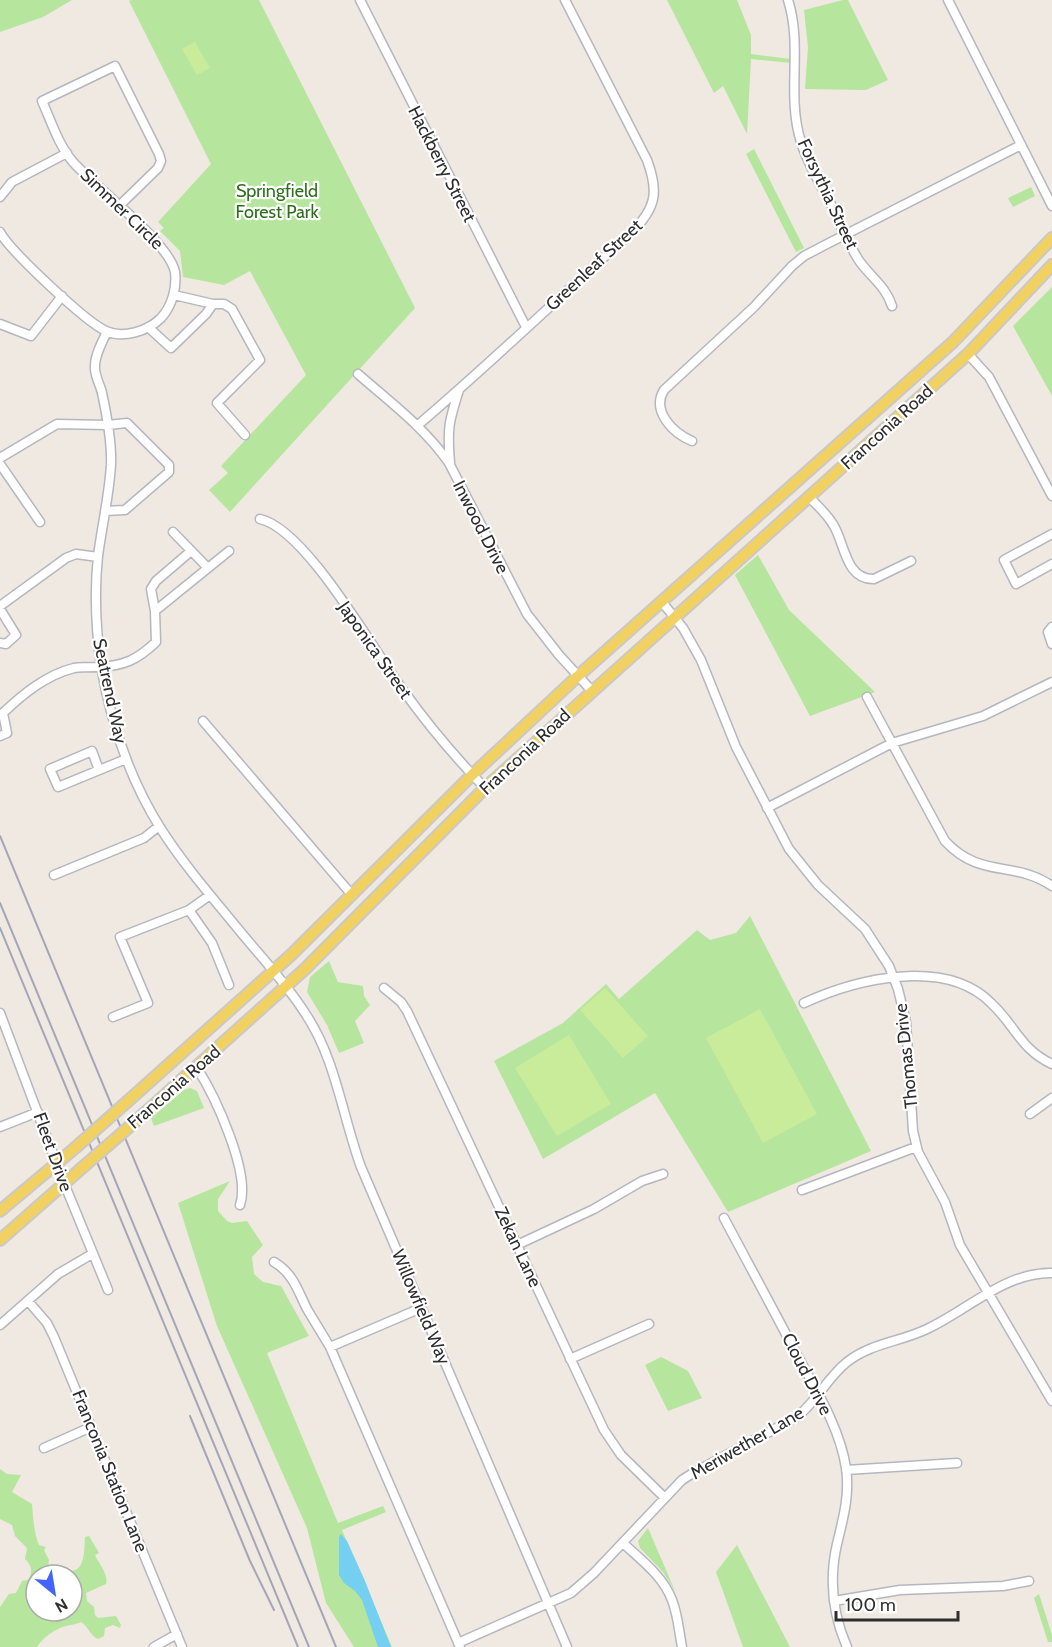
<svg xmlns="http://www.w3.org/2000/svg" width="1052" height="1647" font-family="Cabin,sans-serif">
<style>
.green{fill:#b6e59e;fill-rule:evenodd}
.pitch{fill:#c9ec9a}
.water{fill:#75cff0}
.lines{fill:none;stroke-linecap:round;stroke-linejoin:round}
.minor-casing{stroke:#b4b7c1;stroke-width:11}
.major-casing{stroke:#c9c9c9;stroke-width:14}
.minor{stroke:#fff;stroke-width:8}
.major{stroke:#f2d163;stroke-width:10}
.rail{stroke:#a3a6b8;stroke-width:2}
.major-bridge-casing{stroke:#c9c9c9;stroke-width:14;stroke-linecap:butt}
.major-bridge{stroke:#f2d163;stroke-width:10}
.labels{text-anchor:middle;stroke-width:4.5;stroke-linejoin:round;paint-order:stroke}
.street-label{font-size:18px;fill:#2e2e2e;stroke:#fff}
.park-label{font-size:18px;fill:#2c6e1b;stroke:#fff}
</style>
<rect width="100%" height="100%" fill="#efe9e1"/>
<path class="green" d="M0 0H72L43 17 0 32Z
M131 0H259L415 308 230 512 209 490 228 473 221 466 306 375 250 271 224 285 183 277 180 251 160 231 164 228 158 222 211 164 129 1Z
M667 0H737L751 35V54L791 59V63L751 59 747 134 723 86 714 93Z
M843 0H848L888 80 866 90 805 89 808 47 804 10Z
M754 149 804 248 796 252 746 154Z
M1031 187 1035 196 1013 207 1008 198Z
M1052 287V396L1013 326Z
M758 555 789 610 875 692 810 716 735 575Z
M750 916 871 1151 728 1212 655 1093 543 1159 494 1061 563 1023 606 984 619 999 697 930 710 940 736 933Z
M329 961 338 982 363 986 364 996 370 1005 355 1021 364 1043 339 1053 327 1025 307 992 310 977Z
M190 1088 197 1091 204 1108 154 1126 151 1118 184 1090Z
M230 1181 218 1199V1211L227 1221 232 1223 247 1221 263 1245 252 1257 254 1274 263 1282 281 1286 309 1336 267 1353 338 1523 383 1506 386 1512 342 1530 392 1647H354L326 1603 307 1528 217 1326 178 1203Z
M661 1357 688 1371 702 1398 668 1411 645 1365Z
M0 1469 7 1474 21 1475 12 1492 32 1504C33 1517 34 1534 39 1545L46 1547 44 1550 49 1560 48 1567 51 1573C58 1569 63 1571 71 1571 86 1570 84 1548 85 1537L89 1536 99 1553 95 1555C99 1564 109 1575 106 1584L86 1593 87 1601 94 1607 95 1615 98 1618 116 1616 121 1625 120 1628 113 1625 105 1628 104 1636 98 1639C91 1637 88 1626 81 1622 75 1625 72 1624 66 1626 55 1629 43 1637 37 1647H0V1607L9 1594 16 1593 22 1581 28 1580C33 1571 32 1566 25 1559L27 1548 15 1536 12 1525 0 1519ZM36 1575H72V1611H36Z
M648 1528 675 1591 663 1572 640 1548 638 1541Z
M737 1545 790 1647H743L716 1572Z
M1039 1594 1052 1635V1642H1048L1034 1598Z"/>
<path class="pitch" d="M195 42 210 68 197 75 182 49Z
M605 988 648 1036 623 1058 580 1010Z
M760 1009 817 1114 763 1143 706 1038Z
M569 1035 611 1104 557 1136 515 1068Z"/>
<path class="water" d="M341 1534 347 1541 365 1581 391 1647H378L362 1600 355 1591 344 1583 339 1575V1537Z"/>
<g class="lines">
<defs>
<path id="minor" d="M360 0 526 327
M788 0C803 47 786 95 801 142 808 165 822 187 833 208 841 226 849 246 860 262 872 278 886 287 892 306
M948 0 1052 206
M0 197 12 182 67 153
M0 232C10 251 86 322 106 331 123 339 148 331 161 318 172 306 177 288 175 272 169 242 96 188 73 162 59 146 51 121 42 101L115 66 159 154 161 161 158 168 119 206
M174 295 213 304
M0 324 31 336 62 296
M148 327 171 348 206 314 213 304H224L232 309 260 360 217 403 245 435
M107 332C102 342 95 355 95 366 94 375 100 384 102 393 107 416 112 441 111 465 109 496 102 526 98 556 94 593 96 630 101 666 111 723 130 780 161 829 184 865 212 897 239 930 261 957 286 983 305 1013 336 1059 342 1115 361 1167L567 1647
M968 354 989 377 1052 496
M358 374C390 402 425 428 449 463L527 614 559 655 592 691
M418 425C491 363 560 296 632 232 656 208 659 192 647 160L565 0
M692 441C673 433 651 411 664 390L754 307 792 266 804 256 825 245 1021 145
M0 458 57 424 108 425 127 423 169 465V472L125 510 105 511
M450 462C447 429 449 421 459 390
M0 464 40 522
M809 497C818 506 828 515 834 526 845 545 846 580 874 579L911 561
M260 519C306 529 373 650 403 690 428 725 455 757 485 788
M173 532 207 567
M1052 534 1004 560 1016 584 1052 564
M662 602 683 628 701 660 736 747 789 849 818 885 865 929 889 966 898 989 906 1022 913 1131 918 1152 945 1202 960 1245 1052 1401
M0 606 66 558 76 554 98 557
M0 609 16 635 6 644 0 643
M155 611 229 551
M1052 627 1048 632 1052 644
M867 697 945 841C980 879 1014 860 1052 886
M203 721 352 895
M0 736 7 733 3 713C23 694 46 675 74 668 81 667 90 667 97 667 124 666 137 660 156 642L155 611 151 589 156 581 191 551
M99 770 92 751 50 769 58 787 126 759
M767 808 892 743 983 716 1052 682
M54 875 144 838 159 826
M189 910 212 943 229 985
M384 988 401 1002 407 1011 604 1430 621 1455 665 1498
M804 1003C856 979 945 957 991 1003 1015 1025 1020 1049 1052 1064
M0 1013 64 1183 108 1290
M113 1017 148 1003 120 937 189 910 210 895
M197 1068C215 1096 251 1173 240 1205
M1030 1114 1052 1098
M0 1127 38 1112
M802 1190 916 1147
M724 1218C748 1263 773 1309 797 1355 816 1390 840 1428 846 1468 850 1495 843 1519 837 1544 829 1579 833 1615 847 1647
M517 1245 594 1209 642 1181 663 1174
M274 1262C293 1273 298 1291 307 1309 315 1322 322 1334 330 1347L460 1647
M28 1301 47 1323 54 1337 182 1647
M0 1325 58 1274 92 1254
M330 1347 421 1308
M570 1359 649 1324
M44 1448 91 1427
M846 1470 957 1463
M623 1543C641 1560 663 1576 672 1600 678 1615 679 1632 682 1647
M834 1601 900 1590 1003 1586 1029 1581
M458 1643 571 1593 594 1573 682 1480 693 1473 797 1417C817 1401 827 1378 847 1362 871 1343 900 1342 927 1329 968 1310 1005 1272 1052 1273
M154 1647 177 1634"/>
<path id="major" d="M128 1101 291 955 472 775 578 676 953 342 1052 238
M136 1121 305 969 485 788 968 354 1052 265
M0 1211 75 1148
M0 1240 83 1167"/>
</defs>
<use href="#minor" class="minor-casing"/>
<use href="#major" class="major-casing"/>
<use href="#minor" class="minor"/>
<use href="#major" class="major"/>
<path class="rail" d="M0 836 336 1647
M0 903 309 1647
M0 928 298 1647
M190 1416 250 1561 274 1610"/>
<defs>
<path id="major-bridge" d="M75 1148 128 1101
M83 1167 136 1121"/>
</defs>
<use href="#major-bridge" class="major-bridge-casing"/>
<use href="#major-bridge" class="major-bridge"/>
</g>
<g class="labels">
<g class="street-label">
<text transform="translate(442 164) rotate(63)" y="6">Hackberry Street</text>
<text transform="translate(828 194) rotate(65)" y="6">Forsythia Street</text>
<text transform="translate(122 209) rotate(44)" y="6">Simmer Circle</text>
<text transform="translate(594 265) rotate(-43)" y="6">Greenleaf Street</text>
<text transform="translate(887 427) rotate(-42)" y="6">Franconia Road</text>
<text transform="translate(481 527) rotate(63)" y="6">Inwood Drive</text>
<text transform="translate(375 650) rotate(55)" y="6">Japonica Street</text>
<text transform="translate(110 691) rotate(78)" y="6">Seatrend Way</text>
<text transform="translate(525 752) rotate(-43)" y="6">Franconia Road</text>
<text transform="translate(906 1056) rotate(-96)" y="6">Thomas Drive</text>
<text transform="translate(174 1087) rotate(-41)" y="6">Franconia Road</text>
<text transform="translate(53 1152) rotate(70)" y="6">Fleet Drive</text>
<text transform="translate(518 1247) rotate(65)" y="6">Zekan Lane</text>
<text transform="translate(421 1307) rotate(67)" y="6">Willowfield Way</text>
<text transform="translate(807 1374) rotate(63)" y="6">Cloud Drive</text>
<text transform="translate(747 1443) rotate(-30)" y="6">Meriwether Lane</text>
<text transform="translate(110 1471) rotate(68)" y="6">Franconia Station Lane</text>
</g>
<g class="park-label">
<text x="277" y="197">Springfield<tspan x="277" dy="21">Forest Park</tspan></text>
</g>
</g>
<g transform="translate(54 1593) rotate(150)"><circle r="28" fill="#ffffff" stroke="#ababab" stroke-width="1.5"/>
<path d="M0-4.5L10 22L0 15L-10 22Z" fill="#4264fb"/>
<text y="-9" font-size="16" font-weight="bold" text-anchor="middle" fill="#2e2e2e">N</text>
</g>
<path d="M836 1611v9h122v-9" fill="none" stroke="#2e2e2e" stroke-width="3"/>
<text x="845" y="1611" font-size="18" fill="#2e2e2e" stroke="#ffffff" stroke-width="4.5" paint-order="stroke">100 m</text>
</svg>
